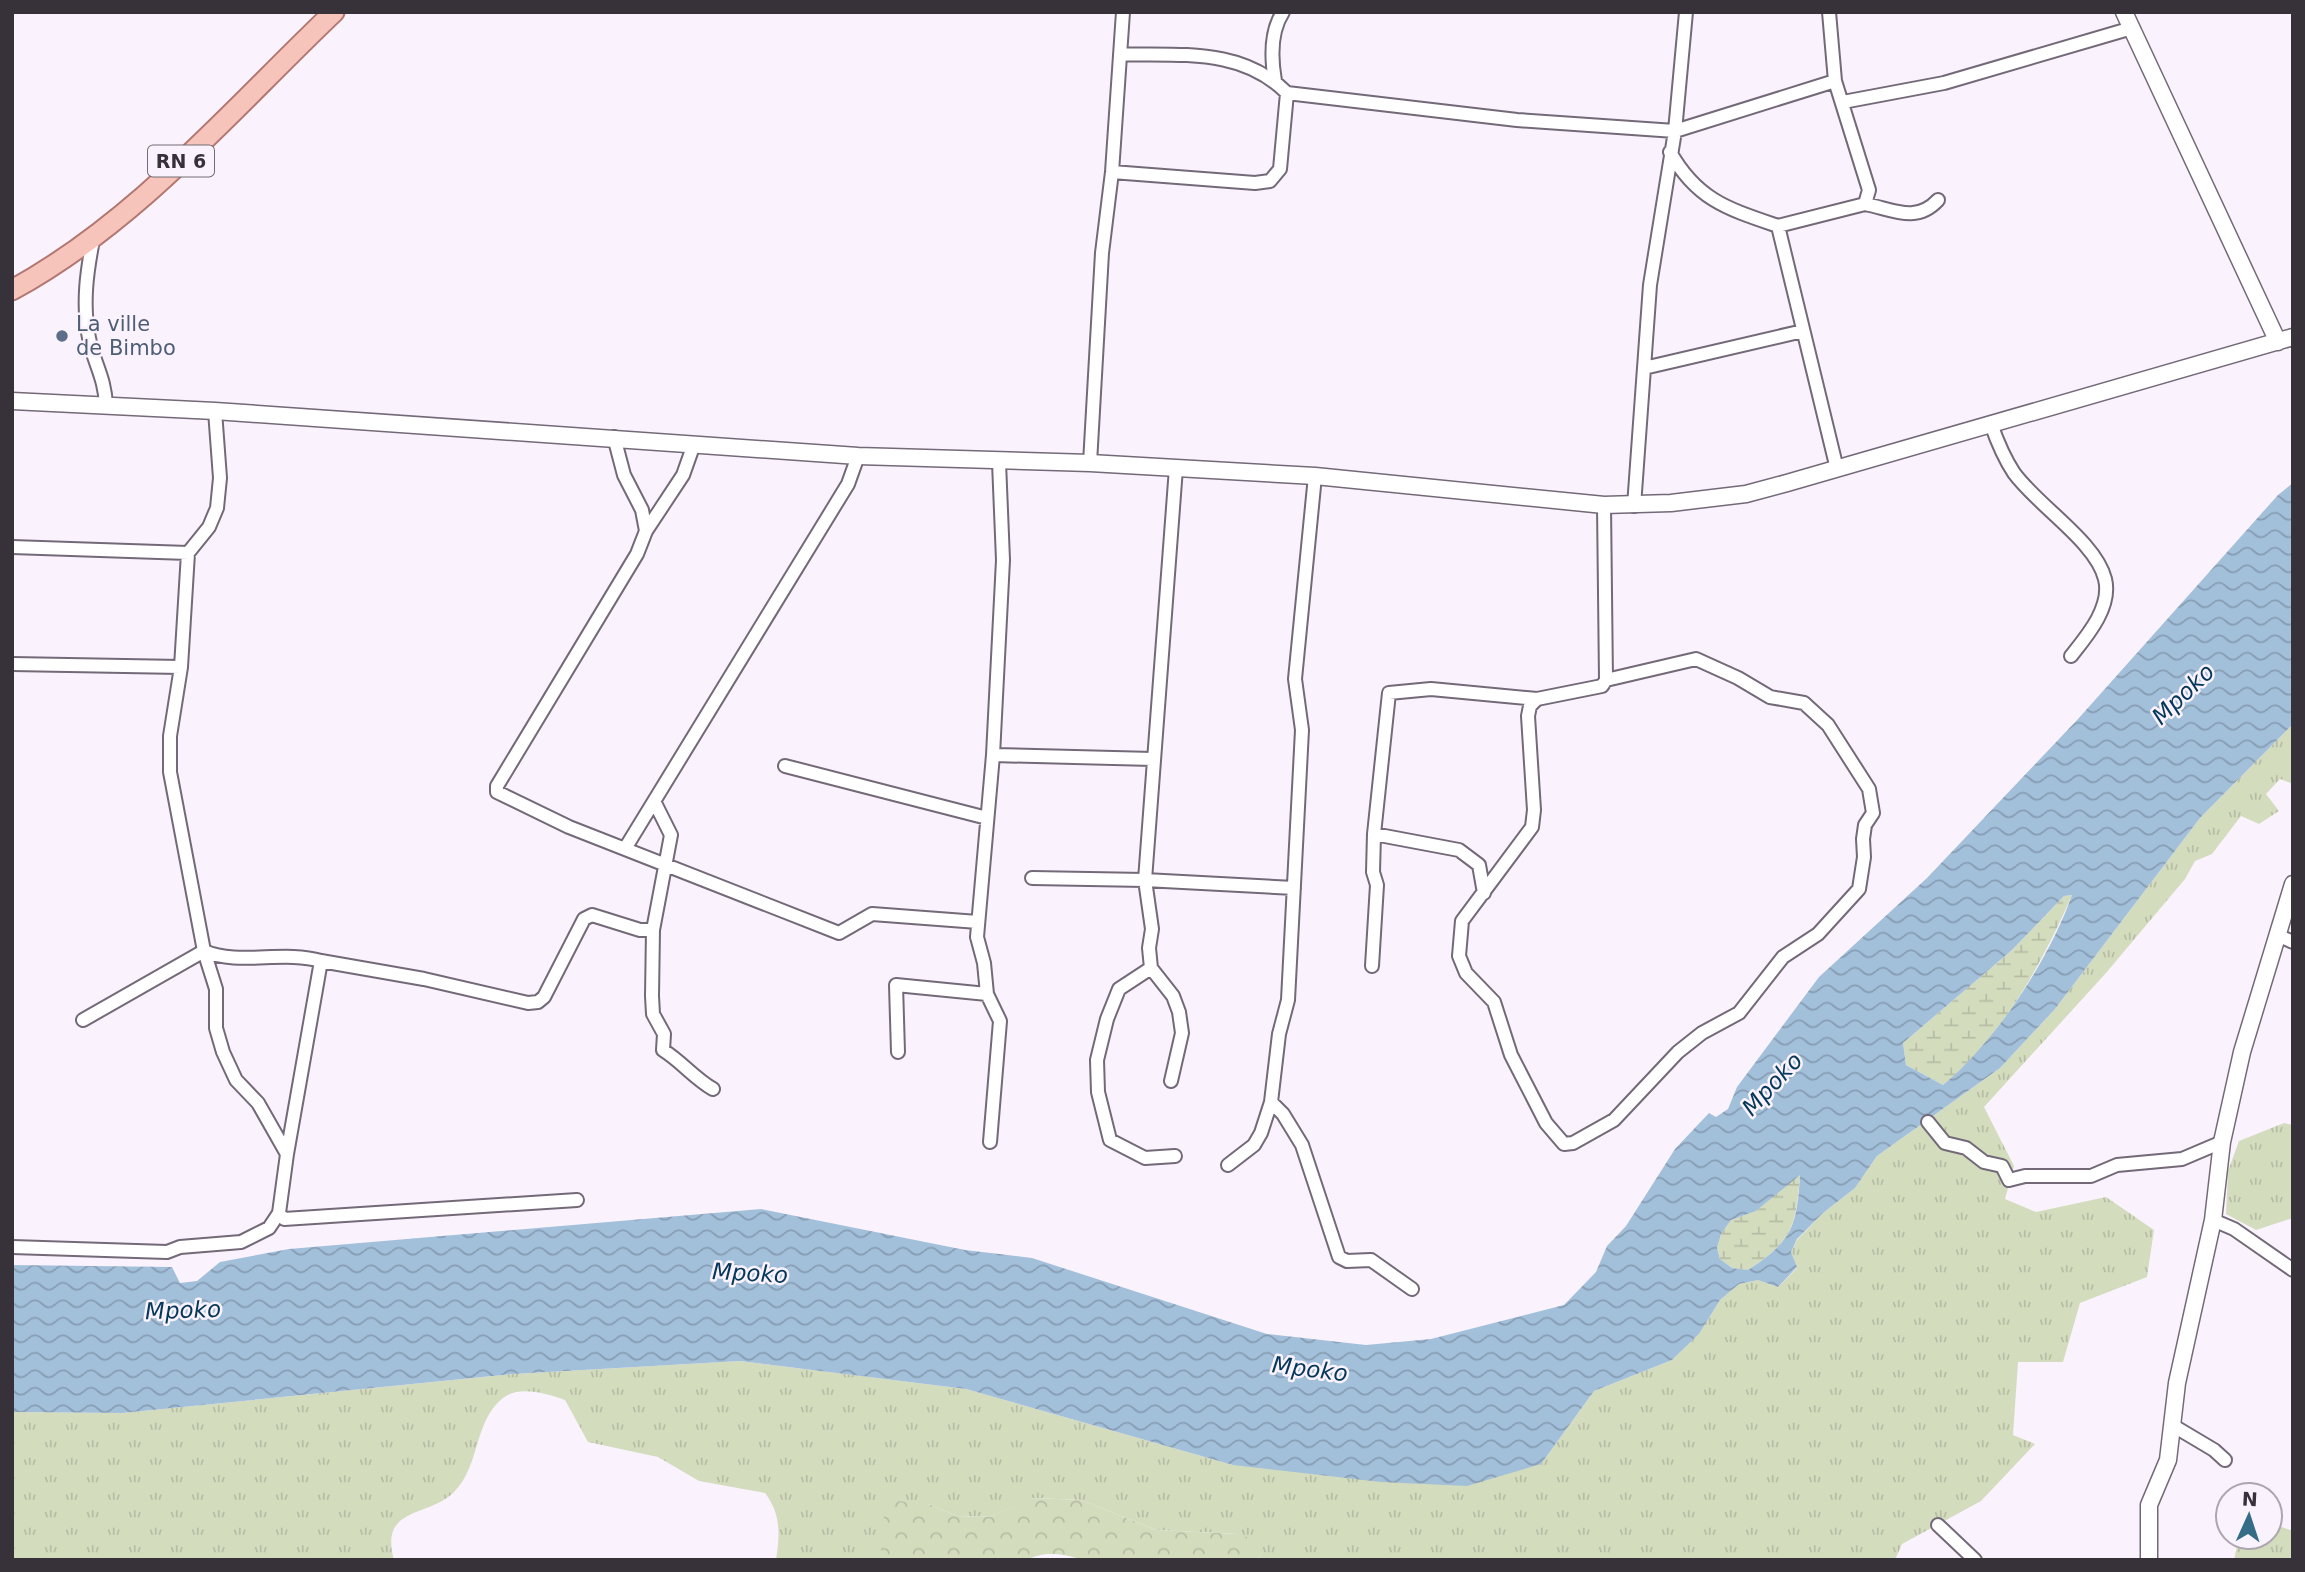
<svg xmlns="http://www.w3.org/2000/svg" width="2305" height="1572" font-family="'DejaVu Sans',sans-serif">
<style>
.grass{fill:url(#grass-tufts)}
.forest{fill:url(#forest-crowns)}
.wetland{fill:url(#wetland-marsh)}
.water{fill:url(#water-waves);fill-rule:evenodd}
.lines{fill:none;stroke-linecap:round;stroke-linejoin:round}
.minor-casing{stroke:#736978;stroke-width:16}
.tertiary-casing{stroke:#736978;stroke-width:19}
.primary-casing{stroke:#b17770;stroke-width:23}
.minor{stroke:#fff;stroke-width:12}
.tertiary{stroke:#fff;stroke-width:16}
.primary{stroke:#f7c4bb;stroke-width:19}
.service-dot{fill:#5c6f8a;stroke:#faf3fe;stroke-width:2.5}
.labels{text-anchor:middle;stroke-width:5;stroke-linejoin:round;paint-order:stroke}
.shield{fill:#faf3fe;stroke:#726c74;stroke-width:2}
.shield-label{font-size:19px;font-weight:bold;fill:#373239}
.service-label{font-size:21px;fill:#4e5e75;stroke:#faf3fe;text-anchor:start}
.water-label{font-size:23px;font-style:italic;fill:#05375a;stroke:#faf3fe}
</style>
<defs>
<pattern id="grass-tufts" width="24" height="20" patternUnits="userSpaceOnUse" patternTransform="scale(1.75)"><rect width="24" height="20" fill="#d4dcbe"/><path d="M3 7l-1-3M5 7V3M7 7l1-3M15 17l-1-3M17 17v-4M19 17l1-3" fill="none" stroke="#b7bda4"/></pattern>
<pattern id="forest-crowns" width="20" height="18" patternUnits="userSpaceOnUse" patternTransform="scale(1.75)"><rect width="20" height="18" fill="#d4dcbe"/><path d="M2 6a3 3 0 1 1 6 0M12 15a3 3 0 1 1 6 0" fill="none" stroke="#b7bda4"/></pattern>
<pattern id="wetland-marsh" width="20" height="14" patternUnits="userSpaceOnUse" patternTransform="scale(1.75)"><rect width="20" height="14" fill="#d4dcbe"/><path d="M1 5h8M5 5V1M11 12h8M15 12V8" fill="none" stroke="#b7bda4"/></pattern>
<pattern id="water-waves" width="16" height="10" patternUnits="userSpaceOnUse" patternTransform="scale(1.75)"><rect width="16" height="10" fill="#a3c0db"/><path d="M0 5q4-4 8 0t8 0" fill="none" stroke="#869db3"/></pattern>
</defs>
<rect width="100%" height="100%" fill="#faf3fe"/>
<path class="grass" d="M2293 724V784L2280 779 2266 794 2279 811 2259 824 2241 816 2212 854 2195 861 2185 879 2106 973 1984 1107 2014 1166 2005 1199 2036 1212 2106 1197 2154 1230 2147 1277 2080 1303 2063 1362H2018L2013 1435 2035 1444 1981 1501 1902 1544 1895 1560H1257L1262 1553 1239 1534 1156 1530 1081 1500 1034 1498 990 1517 958 1516 928 1504 883 1557 884 1560H776C780 1534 781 1514 765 1493L699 1481 658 1457 588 1442 565 1400C548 1394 519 1385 503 1398 473 1422 481 1465 454 1492 428 1518 379 1506 394 1560H12V1412L122 1413 513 1374 740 1361 966 1389 1233 1465 1541 1464 1594 1391 1672 1360 1699 1334 1720 1300 1739 1284 1758 1280 1778 1287 1797 1268 1791 1252 1797 1240 1823 1213 1855 1188 1877 1156 2000 1068 2055 1009 2200 818Z
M2284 1123 2293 1125V1218L2256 1230 2226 1214 2228 1171 2239 1141Z
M2270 1523 2293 1531V1560H2234L2239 1537H2270Z"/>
<path class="forest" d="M1033 1498 1081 1500 1156 1530 1239 1534 1255 1540 1262 1553 1257 1560H1083C1067 1554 1042 1550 1028 1560H884C877 1543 882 1528 885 1511L897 1501 928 1504 958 1516 990 1517Z"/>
<path class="wetland" d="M2072 895C2042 964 2002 1037 1943 1085L1906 1065 1903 1043 2012 950 2064 896Z
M1800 1174C1796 1227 1793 1240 1748 1270L1732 1268 1720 1259 1717 1248 1721 1234 1731 1220 1756 1211Z"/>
<path class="water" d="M2293 483V724L2200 818 2055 1009 2000 1068 1877 1156 1855 1188 1823 1213 1797 1239 1791 1252 1797 1267 1778 1287 1758 1280 1739 1284 1720 1300 1699 1334 1672 1360 1594 1391 1541 1464 1467 1486 1381 1482 1233 1465 966 1389 740 1361 513 1374 122 1413 12 1412V1265L172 1267 180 1283 197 1281 220 1262 289 1249 761 1209 965 1250 1032 1258 1267 1334 1366 1345 1431 1339 1564 1305 1596 1272 1607 1246 1626 1226 1675 1149 1709 1113 1716 1117 1728 1109 1737 1087 1819 977 1927 878 2078 719 2278 495ZM2072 895C2049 960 1996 1041 1943 1085L1906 1065 1903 1043 2012 950 2064 896ZM1800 1175C1797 1227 1792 1241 1748 1270L1732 1268 1720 1259 1717 1248 1721 1234 1731 1220 1756 1211Z"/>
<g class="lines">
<defs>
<path id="minor" d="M1829 12 1835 81 1869 190 1865 204 1778 226 1837 469
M1120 54C1180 56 1241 47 1287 93
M1275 81C1271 58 1270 32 1283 12
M1843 102 1944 83 2132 28
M1670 152C1697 200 1728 209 1778 226
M1112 172 1255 183 1270 181 1280 169 1287 93 1517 120 1675 131 1835 81
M1865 204C1892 209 1916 224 1938 200
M94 235C87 270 82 303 89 338 94 364 105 377 106 406
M1644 368 1803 331
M1991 424C1997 441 2004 458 2014 473 2038 506 2096 542 2105 579 2112 607 2087 636 2071 656
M614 437 624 475 642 510 646 531 637 554 497 786V792L569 827 839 933 872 914 978 922
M1090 463 1102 253 1112 172 1123 12
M1604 505 1606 680 1696 659 1738 678 1770 697 1804 703 1828 725 1869 789 1873 813 1865 825 1863 839 1864 857 1859 889 1818 934 1783 957 1739 1013 1702 1033 1678 1052 1614 1120 1573 1143 1564 1144 1546 1123 1511 1055 1494 1002 1466 973 1459 956 1462 921 1532 827 1534 810 1528 716 1530 706 1537 699 1602 686 1606 680
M1634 506 1650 285 1675 131 1686 12
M646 531 683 475 694 444
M12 547 188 553
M12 664 181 667
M993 755 1153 759
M785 766 987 818
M655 803 671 835 653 930 652 996 653 1014 664 1034 663 1050C682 1062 694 1078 713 1089
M1374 834 1459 850 1479 865 1484 893
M626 847 848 484 858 456
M1032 878 1145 880 1294 888
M2277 935 2293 942
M204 951C239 966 283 950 321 961L287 1154
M321 961 424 979 528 1003 538 1002 544 997 584 919 592 915 640 930H653
M1372 966 1377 885 1373 872 1374 834 1389 693 1431 689 1537 699
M1151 968 1119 989 1107 1019 1097 1060 1098 1092 1110 1140 1145 1158 1175 1156
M83 1020 204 951
M898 1052 896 985 987 994
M1171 1081 1182 1033 1179 1012 1173 996 1151 968 1149 948 1152 929 1145 880 1176 468
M1271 1102 1283 1114 1302 1145 1339 1257 1347 1261 1371 1260 1412 1289
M1928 1122 1945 1143 1966 1148 1984 1162 2002 1166 2009 1180 2025 1176H2091L2117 1165 2182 1159 2222 1142
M990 1142 1000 1021 987 994 984 963 977 937 993 755 1003 560 999 462
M1228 1165 1254 1145 1261 1133 1271 1102 1279 1034 1288 1000 1302 730 1295 679 1315 476
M279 1213 284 1219 577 1200
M2213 1220 2234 1229 2293 1270
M12 1247 167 1252 180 1247 241 1242 269 1228 279 1213 287 1154 258 1103 236 1080 223 1052 216 1028V989L204 951 170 772V736L181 667 188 553 209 527 217 508 220 478 215 411
M2172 1425 2214 1450 2225 1460
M1938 1525 1975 1560"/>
<path id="tertiary" d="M2124 12 2278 342
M12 401 215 411 858 456 1090 463 1315 476 1604 505 1671 503 1746 494 1787 483 2293 337
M2149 1560V1505L2168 1460 2177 1383 2213 1220 2222 1142 2242 1052 2293 884"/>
<path id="primary" d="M12 290C137 222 232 109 334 12"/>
</defs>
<use href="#minor" class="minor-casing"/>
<use href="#tertiary" class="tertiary-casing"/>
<use href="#primary" class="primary-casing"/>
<use href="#minor" class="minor"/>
<use href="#tertiary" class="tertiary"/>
<use href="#primary" class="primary"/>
</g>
<circle class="service-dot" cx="62" cy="336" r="7"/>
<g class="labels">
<rect class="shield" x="148" y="145.5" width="66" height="31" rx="5"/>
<g class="shield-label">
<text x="181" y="168">RN 6</text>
</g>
<g class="service-label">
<text x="76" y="331">La ville<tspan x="76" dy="24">de Bimbo</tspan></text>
</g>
<g class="water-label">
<text transform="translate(2183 694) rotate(-44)" y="8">Mpoko</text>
<text transform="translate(1772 1084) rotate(-47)" y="8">Mpoko</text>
<text transform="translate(750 1273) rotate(3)" y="8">Mpoko</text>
<text transform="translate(183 1310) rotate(-2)" y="8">Mpoko</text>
<text transform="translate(1310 1369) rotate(7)" y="8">Mpoko</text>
</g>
</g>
<rect width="2305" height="1572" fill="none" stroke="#373239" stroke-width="28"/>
<g transform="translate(2249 1516) rotate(3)"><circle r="33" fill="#faf3fe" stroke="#aca6af" stroke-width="2"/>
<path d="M0-5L12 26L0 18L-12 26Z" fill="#356d87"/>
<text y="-10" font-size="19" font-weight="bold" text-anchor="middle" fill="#373239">N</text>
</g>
</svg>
